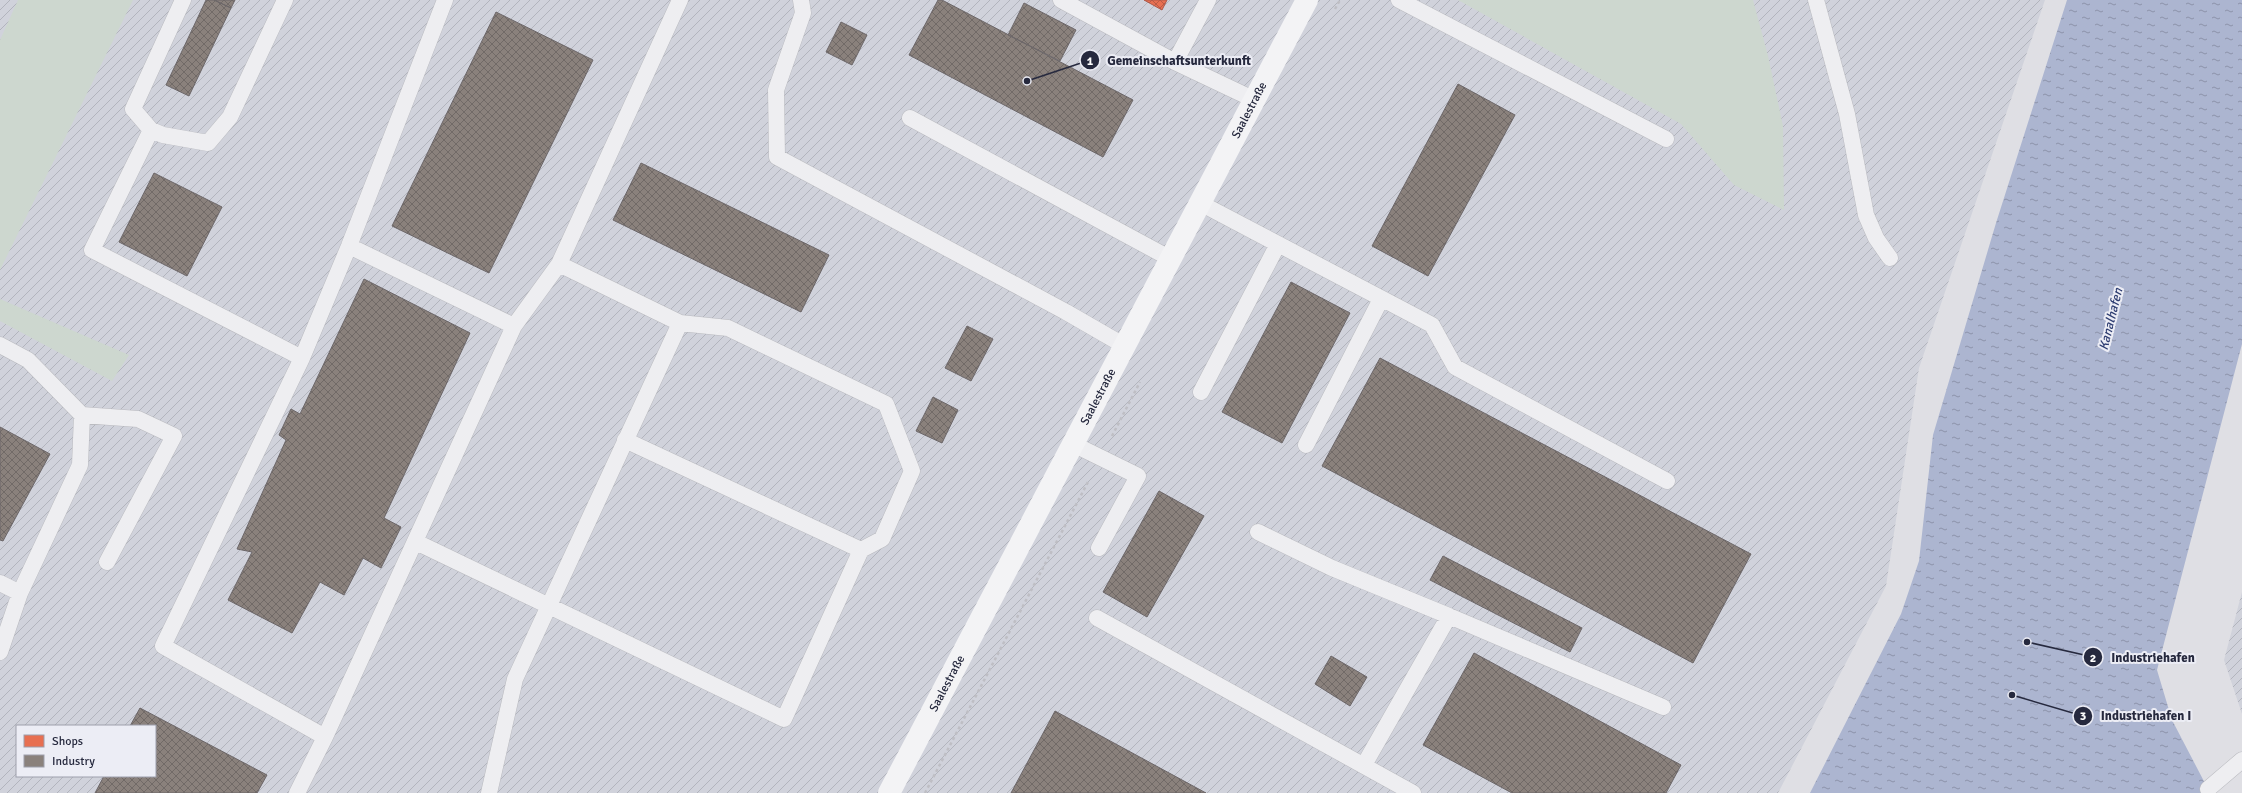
<svg xmlns="http://www.w3.org/2000/svg" width="2242" height="793" font-family="Signika,sans-serif">
<style>
.industrial{fill:url(#industrial-furrows);fill-rule:evenodd}
.green{fill:#cdd7cf}
.water{fill:url(#water-ripples)}
.shops{fill:url(#shops-cross-hatch);stroke:#ad5a4b}
.industry{fill:url(#industry-cross-hatch);stroke:#6c6769}
.lines{fill:none;stroke-linecap:round;stroke-linejoin:round}
.service-casing{stroke:#babbc0;stroke-width:17}
.path{stroke:#bebec4;stroke-width:2.5;stroke-dasharray:3 3;stroke-linecap:butt}
.service{stroke:#eeeef1;stroke-width:16}
.secondary{stroke:#f3f3f5;stroke-width:22}
.labels{text-anchor:middle;stroke-width:4;stroke-linejoin:round;paint-order:stroke}
.street-label{font-size:12px;fill:#26293e;stroke:#ecedf5}
.water-label{font-size:13px;font-style:italic;fill:#2f3e72;stroke:#ecedf5}
.leader{fill:none;stroke:#26293e;stroke-width:1.5}
.callout-dot{fill:#26293e;stroke:#ecedf5;stroke-width:1.5}
.mark-label{font-size:12px;text-anchor:middle;font-weight:bold;fill:#fff}
.callout-label{font-size:13px;text-anchor:middle;font-weight:bold;fill:#26293e;stroke:#ecedf5;stroke-width:4;stroke-linejoin:round;paint-order:stroke}
</style>
<defs>
<pattern id="industrial-furrows" width="10" height="10" patternUnits="userSpaceOnUse"><rect width="10" height="10" fill="#d0d2db"/><path d="M-1 1l2-2M0 10L10 0M9 11l2-2" fill="none" stroke="#b2b4bd"/></pattern>
<pattern id="water-ripples" width="26" height="14" patternUnits="userSpaceOnUse"><rect width="26" height="14" fill="#acb5d0"/><path d="M2 4q2-2 4 0t4 0M15 11q2-2 4 0t4 0" fill="none" stroke="#8c93aa"/></pattern>
<pattern id="shops-cross-hatch" width="8" height="8" patternUnits="userSpaceOnUse"><rect width="8" height="8" fill="#e76f51"/><path d="M0 0l8 8M0 8l8-8" fill="none" stroke="#bb5b45"/></pattern>
<pattern id="industry-cross-hatch" width="8" height="8" patternUnits="userSpaceOnUse"><rect width="8" height="8" fill="#8a817c"/><path d="M0 0l8 8M0 8l8-8" fill="none" stroke="#716a67"/></pattern>
</defs>
<rect width="100%" height="100%" fill="#dfdfe4"/>
<path class="industrial" d="M0 0H2045L1919 368 1886 586 1778 793H0ZM17 726H155V776H17Z
M2242 592V714L2224 660Z"/>
<path class="green" d="M18 0H133L0 270V40Z
M1458 0H1753L1768 56 1783 126 1784 210 1734 185 1681 124Z
M0 299 129 355 112 381 0 321Z"/>
<path class="water" d="M2067 0H2242V344L2157 670 2172 720 2208 789 2214 793H1810L1901 614 1919 561 1933 435 1996 223Z"/>
<path class="shops" d="M1144 0H1167L1162 10Z"/>
<path class="industry" d="M206 0H214L231 8 189 96 166 85Z
M214 0H235L231 8Z
M938 0H942L1133 100 1103 157 909 55Z
M1024 3 1076 30 1060 61 1008 35Z
M496 12 593 60 489 273 392 226Z
M841 22 867 35 852 65 826 52Z
M1458 84 1515 115 1428 276 1372 246Z
M641 163 829 255 801 312 613 220Z
M154 173 222 207 187 276 119 242Z
M364 279 470 333 384 518 401 527 381 568 363 558 344 595 320 582 292 633 228 600 252 552 237 549 286 440 279 435 291 409 300 414Z
M1291 282 1350 313 1282 443 1222 412Z
M967 326 993 339 971 381 945 368Z
M1380 358 1751 554 1693 663 1322 466Z
M933 397 958 410 942 443 916 431Z
M0 427 50 454 3 541 0 540Z
M1159 491 1204 516 1147 617 1103 592Z
M1443 556 1582 628 1570 652 1430 580Z
M1474 653 1681 765 1666 793H1512L1423 745Z
M1331 656 1367 677 1350 706 1315 684Z
M140 708 267 775 257 793H95L104 776H155V726H130Z
M1055 711 1206 793H1011Z"/>
<g class="lines">
<defs>
<path id="service" d="M183 0 133 109 151 130 163 135 208 143 230 117 285 0
M801 0 803 13 776 90 777 157 1066 312 1125 346
M1061 0 1175 62 1255 100
M1399 0 1666 139
M1816 0 1847 114 1866 215 1876 238 1890 258
M1175 62 1208 0
M910 118 1171 259
M151 130 92 250 302 358
M1200 203 1432 325 1455 367 1667 481
M349 246 514 326
M680 323 728 328 886 404 912 471 882 539 861 550
M0 345 28 360 82 415 80 465 20 593 0 652
M1201 392 1278 244
M82 415 138 419 174 436 107 562
M1073 444 1138 476 1099 548
M1306 445 1381 299
M1258 532 1332 568 1449 616
M416 542 784 719 861 550 625 440
M0 583 20 593
M1097 618 1413 793
M325 737 514 326 559 264 680 0
M1364 765 1449 616 1663 707
M2208 789 2242 760
M297 793 325 737 163 646 302 358 349 246 445 0
M489 793 515 679 680 323 559 264"/>
</defs>
<use href="#service" class="service-casing"/>
<path class="path" d="M1335 9 1340 0
M1112 436 1140 382
M925 793 1089 480"/>
<use href="#service" class="service"/>
<path class="secondary" id="s1" d="M889 793 1307 0"/>
</g>
<g class="labels">
<g class="street-label">
<text dy="4" stroke="none"><textPath href="#s1" startOffset="772">Saalestraße</textPath></text>
<text dy="4" stroke="none"><textPath href="#s1" startOffset="448">Saalestraße</textPath></text>
<text dy="4" stroke="none"><textPath href="#s1" startOffset="124">Saalestraße</textPath></text>
</g>
<g class="water-label">
<text transform="translate(2110 319) rotate(-76)" y="5">Kanalhafen</text>
</g>
</g>
<path class="leader" d="M1027 81L1090 60M2027 642L2093 657M2012 695L2083 716"/>
<g class="callout-dot">
<circle cx="1027" cy="81" r="4"/>
<circle cx="2027" cy="642" r="4"/>
<circle cx="2012" cy="695" r="4"/>
<circle cx="1090" cy="60" r="10"/>
<circle cx="2093" cy="657" r="10"/>
<circle cx="2083" cy="716" r="10"/>
</g>
<g class="mark-label">
<text x="1090" y="65">1</text>
<text x="2093" y="662">2</text>
<text x="2083" y="720">3</text>
</g>
<g class="callout-label">
<text x="1179" y="65">Gemeinschaftsunterkunft</text>
<text x="2153" y="662">Industriehafen</text>
<text x="2146" y="720">Industriehafen I</text>
</g>
<rect x="16" y="725" width="140" height="52" fill="#ecedf5" stroke="#9d9fac"/>
<rect x="24" y="735" width="20" height="12" fill="#e76f51" stroke="#9d9fac"/>
<text x="52" y="745" font-size="12" fill="#26293e">Shops</text>
<rect x="24" y="755" width="20" height="12" fill="#8a817c" stroke="#9d9fac"/>
<text x="52" y="765" font-size="12" fill="#26293e">Industry</text>
</svg>
